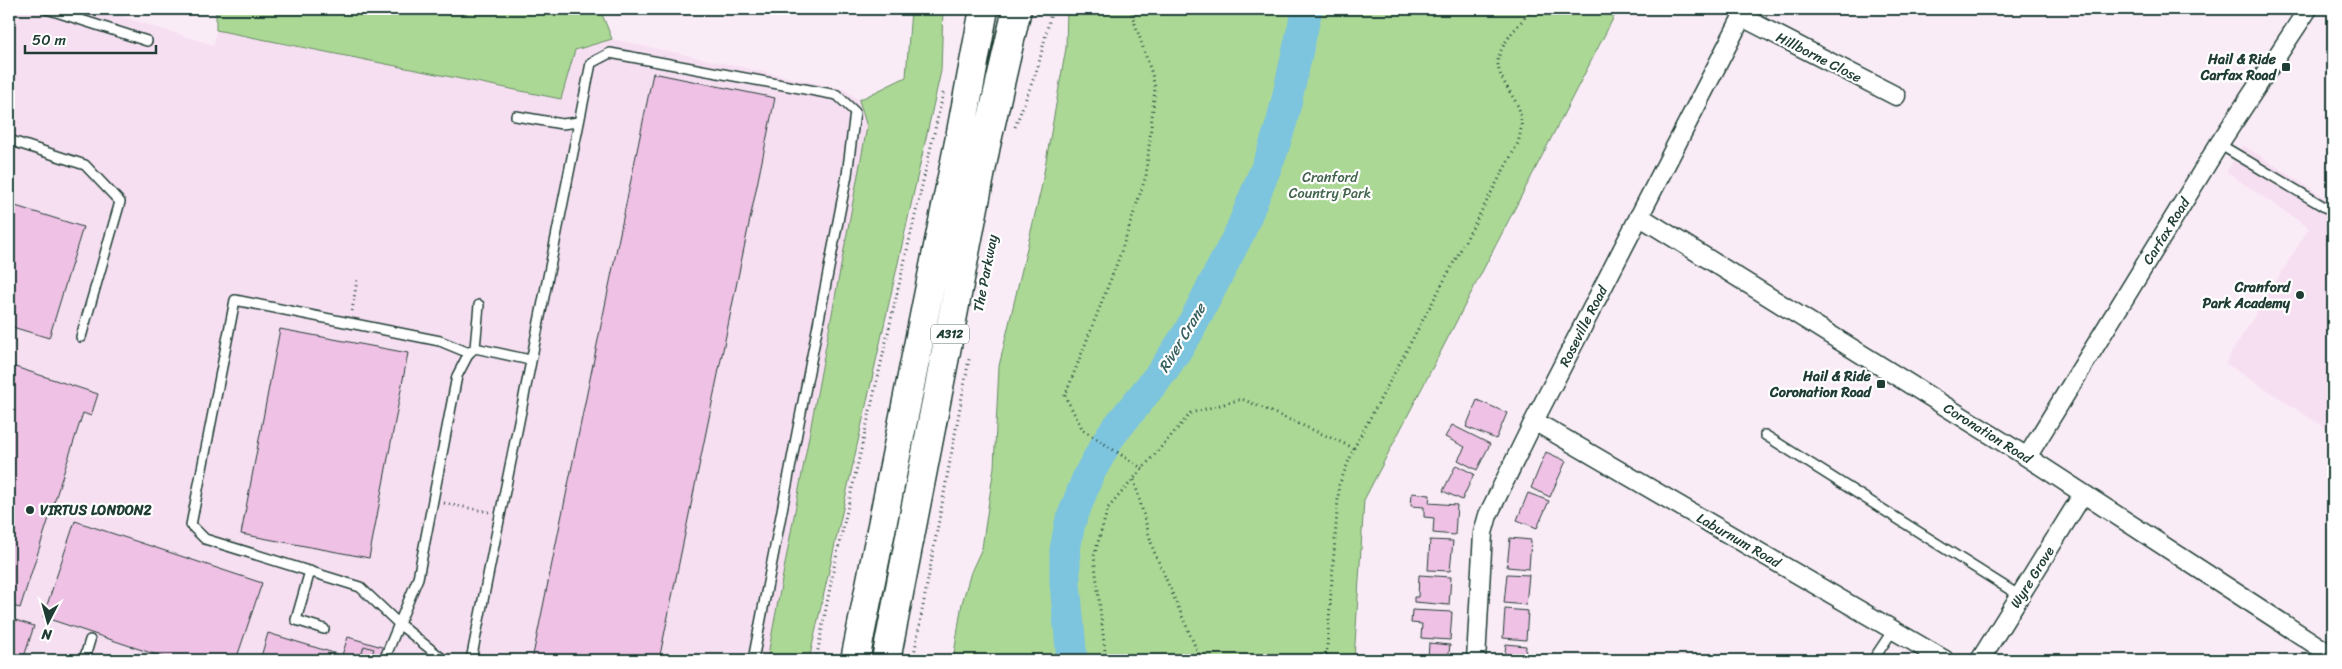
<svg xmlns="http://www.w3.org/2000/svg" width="2342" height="669" font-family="Sriracha,sans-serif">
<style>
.built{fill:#f7dff2}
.green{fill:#acd896;stroke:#668a65}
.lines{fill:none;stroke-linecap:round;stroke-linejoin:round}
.river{stroke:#7dc4de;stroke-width:31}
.building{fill:#efc1e5;stroke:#1f3d34}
.lane-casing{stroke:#1f3d34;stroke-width:12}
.street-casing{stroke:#1f3d34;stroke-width:21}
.highway-casing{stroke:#1f3d34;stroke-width:31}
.path{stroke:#1f3d34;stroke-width:3;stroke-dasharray:1 4;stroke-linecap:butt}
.lane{stroke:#fff;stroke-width:9}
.street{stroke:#fff;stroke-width:18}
.highway{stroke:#fff;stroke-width:28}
.poi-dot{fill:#1f3d34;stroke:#fff;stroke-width:2}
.labels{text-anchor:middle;stroke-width:4.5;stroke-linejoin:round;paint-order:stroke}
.shield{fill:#fff;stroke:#627771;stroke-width:1}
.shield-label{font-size:12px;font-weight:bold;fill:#1f3d34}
.street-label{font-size:14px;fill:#1f3d34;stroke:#fff}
.poi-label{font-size:14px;font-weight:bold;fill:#1f3d34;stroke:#fff;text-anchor:end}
.park-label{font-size:14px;fill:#42644c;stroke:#fff}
.water-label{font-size:15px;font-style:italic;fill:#365f5e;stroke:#fff}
</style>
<rect width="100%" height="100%" fill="#faecf7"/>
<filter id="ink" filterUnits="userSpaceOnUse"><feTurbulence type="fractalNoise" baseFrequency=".02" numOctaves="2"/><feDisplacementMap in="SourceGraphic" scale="10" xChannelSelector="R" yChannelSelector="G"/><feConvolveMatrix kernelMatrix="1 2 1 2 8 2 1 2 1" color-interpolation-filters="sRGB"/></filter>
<g filter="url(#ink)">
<path class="built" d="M9 9H98L214 45 216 30 561 98 575 50 612 39 844 89 859 100 867 127 767 660H9Z
M2243 145 2329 200 2333 194V433L2225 363 2309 228 2226 172Z"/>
<path class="green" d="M216 9H600L612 39 575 50 561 99 216 30Z
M911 9H943L941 71 809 660H767L867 127 859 100 906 77Z
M1067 9H1618L1364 500 1354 660H1079C1076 627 1068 586 1071 554 1075 511 1101 471 1121 435L1104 425C1074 461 1055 529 1053 576 1052 603 1057 633 1060 660H953L962 603 971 572 982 548 994 467 999 366 1041 189 1066 48Z"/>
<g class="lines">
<path class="river" d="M1072 660 1065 583V550L1070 523 1088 476 1111 435 1162 372 1188 333 1240 232 1272 153 1282 121 1307 9"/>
</g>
<path class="building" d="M653 73 775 98 659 660H532Z
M9 204 83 227 49 338 9 326Z
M280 329 408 353 369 558 241 534Z
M9 365 98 394 91 416 83 413 20 608 9 605Z
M1477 400 1507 413 1496 439 1466 427Z
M1452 425 1490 444 1477 470 1458 460 1465 447 1445 437Z
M1546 452 1566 461 1550 497 1531 488Z
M1456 465 1474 474 1462 500 1443 491Z
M1412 493 1430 495 1429 503 1457 505 1455 535 1433 533 1434 518 1424 517V507L1411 506Z
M1528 493 1549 501 1537 528 1517 520Z
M75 521 262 583 236 660H172L43 617Z
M1510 538 1531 540 1529 569 1507 567Z
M1430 540 1453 541 1450 571 1428 570Z
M1507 574 1529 575 1526 605 1504 603Z
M1419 575 1451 577 1449 605 1414 602V597H1418Z
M1505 609 1528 611 1526 640 1503 638Z
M1412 610 1452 612 1450 640 1421 638 1422 624 1411 623Z
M9 618 34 626 23 660H9Z
M268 633 337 654 335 660H260Z
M348 637 392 650 388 660H348L341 658Z
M1429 643 1450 645 1448 660H1411V657L1428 659Z
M1506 644 1526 646 1525 660H1504Z
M364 646 374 649 370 660 360 659Z"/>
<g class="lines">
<defs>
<path id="lane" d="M47 9 147 41
M516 116 562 124 579 122
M9 140 85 165 120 202 81 337
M2219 144 2333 212
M475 348 479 305
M1765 435 2020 596
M310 571 296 620 324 629
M84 660 90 640
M384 660 418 578 457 376 469 353 475 348 530 360
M444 660 399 624 360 587 205 539 191 525 235 300 440 341 469 353
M471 660 591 63 610 53 837 95 855 112 847 175 753 660
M1873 660 1893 630"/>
<path id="street" d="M1742 17 1896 96
M1639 216 2027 457 2333 656
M1534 421 1945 660
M2027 457 2219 144 2308 9
M1476 660 1483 533 1488 515 1534 421 1746 9
M1980 660 2083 494"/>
<path id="highway" d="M855 660 961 132 984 9
M886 660 986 145 1017 9"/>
</defs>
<use href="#lane" class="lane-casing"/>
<use href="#street" class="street-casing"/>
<use href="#highway" class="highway-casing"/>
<path class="path" d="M1130 9 1152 74 1155 88 1146 176 1119 258 1065 396 1083 430 1143 469
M1015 127 1038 67 1052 9
M352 311 357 280
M1134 480 1153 549 1201 660
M444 503 489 512
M816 660 834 567 944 90
M913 660 969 359
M1106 660 1094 556 1108 508 1191 413 1242 399 1354 448
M1326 660 1339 485 1354 448 1518 143C1521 131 1523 121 1519 109 1513 93 1493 73 1499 56 1504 39 1521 23 1532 9"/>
<use href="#lane" class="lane"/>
<use href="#street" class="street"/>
<use href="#highway" class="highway"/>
</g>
</g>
<g class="poi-dot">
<rect x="2281" y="62" width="10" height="10" rx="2.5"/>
<circle cx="2300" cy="295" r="5"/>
<rect x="1876" y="379" width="10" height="10" rx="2.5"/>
<circle cx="30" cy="510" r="5"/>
</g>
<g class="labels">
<rect class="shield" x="931" y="324.5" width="38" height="19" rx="4"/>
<g class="shield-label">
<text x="950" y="338">A312</text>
</g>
<g class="street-label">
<text transform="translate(1819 57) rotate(27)" y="5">Hillborne Close</text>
<text transform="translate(2166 231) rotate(-58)" y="5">Carfax Road</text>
<text transform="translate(985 273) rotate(-79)" y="5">The Parkway</text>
<text transform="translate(1583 326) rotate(-63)" y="5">Roseville Road</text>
<text transform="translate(1988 433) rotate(32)" y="5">Coronation Road</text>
<text transform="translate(1739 540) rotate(30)" y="5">Laburnum Road</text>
<text transform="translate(2032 577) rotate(-58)" y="5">Wyre Grove</text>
</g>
<g class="poi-label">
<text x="2276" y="64">Hail &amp; Ride<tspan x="2276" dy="16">Carfax Road</tspan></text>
<text x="2290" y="292">Cranford<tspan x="2290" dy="16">Park Academy</tspan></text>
<text x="1871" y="381">Hail &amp; Ride<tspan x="1871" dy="16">Coronation Road</tspan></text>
<text x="40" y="515" text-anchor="start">VIRTUS LONDON2</text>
</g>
<g class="park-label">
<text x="1330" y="182">Cranford<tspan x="1330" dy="16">Country Park</tspan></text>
</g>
<g class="water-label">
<text transform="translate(1182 338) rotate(-59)" y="5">River Crane</text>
</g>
</g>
<rect width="2342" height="669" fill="none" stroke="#fff" stroke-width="30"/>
<rect x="15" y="15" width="2312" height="639" fill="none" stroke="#1f3d34" stroke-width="2" filter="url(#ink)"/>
<g transform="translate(48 622) rotate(186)" stroke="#ffffff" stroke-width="4" paint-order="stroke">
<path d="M0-4L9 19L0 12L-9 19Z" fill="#1f3d34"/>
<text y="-8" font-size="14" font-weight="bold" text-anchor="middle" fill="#1f3d34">N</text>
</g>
<path d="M25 45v8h131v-8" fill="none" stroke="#1f3d34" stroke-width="2.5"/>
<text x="32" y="45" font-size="15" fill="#1f3d34" stroke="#ffffff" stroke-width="4" paint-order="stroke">50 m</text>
</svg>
